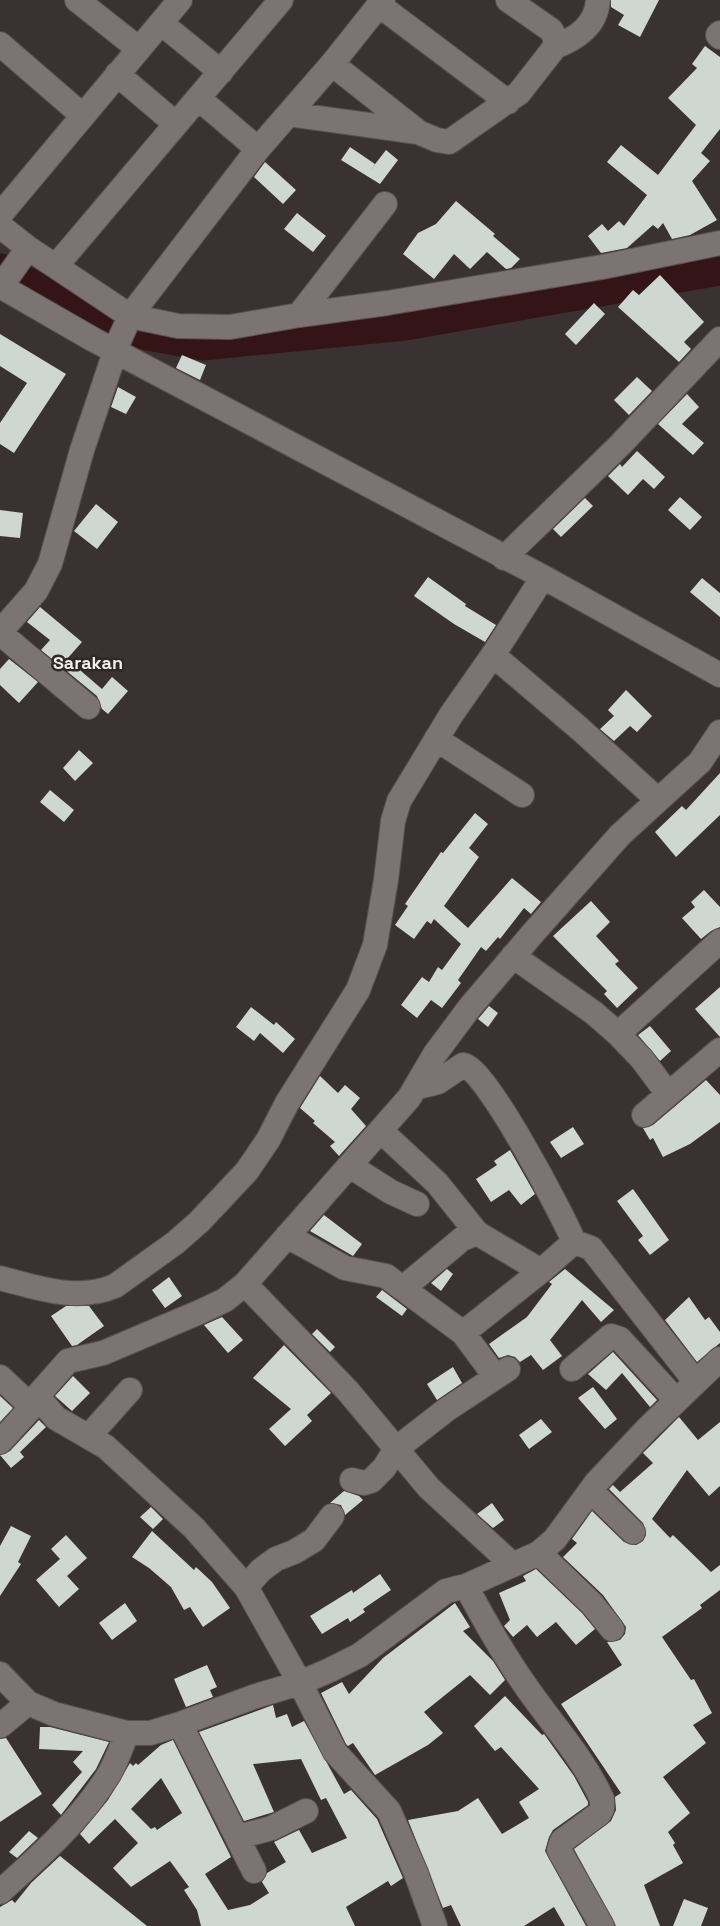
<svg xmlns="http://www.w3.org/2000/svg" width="720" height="1926" font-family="'Space Grotesk',sans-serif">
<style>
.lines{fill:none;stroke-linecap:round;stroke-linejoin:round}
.river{stroke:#351417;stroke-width:35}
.building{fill:#cfd7d3;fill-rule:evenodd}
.minor-casing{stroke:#585151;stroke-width:26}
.minor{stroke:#7c7373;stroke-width:24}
.labels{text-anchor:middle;stroke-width:5;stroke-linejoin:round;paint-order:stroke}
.quarter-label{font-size:18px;font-weight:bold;fill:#f3eeee;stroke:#302828}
</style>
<rect width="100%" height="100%" fill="#3a3232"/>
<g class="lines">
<path class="river" d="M0 271 109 326 203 343 405 323 720 268"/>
</g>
<path class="building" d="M611 0H659L640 37 618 25 624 15 611 7Z
M705 46 720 57V129L701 153 710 161 692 181 717 220 690 235 672 239 663 223 658 229 653 225 627 248 601 253 588 236 602 224 608 231 619 221 624 226 647 195 607 162 621 145 658 175 696 125 668 98 697 68 692 64Z
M350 147 375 164 369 172 386 150 398 160 380 184 341 160Z
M265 162 296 190 283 204 254 177Z
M456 201 495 234 493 236 520 259 511 268 506 269 487 252 470 269 454 254 434 279 403 254 418 233 436 224Z
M297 213 326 236 313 252 284 229Z
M660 275 704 322 684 342 691 349 679 362 618 307 633 290 639 295Z
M594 303 605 314 576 345 565 334Z
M0 334 66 374 14 453 0 444V423L27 383 0 366Z
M182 355 206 365 200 380 176 368Z
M637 377 652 391 629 415 614 400Z
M118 387 136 397 126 414 111 407Z
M687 394 699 407 682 424 704 443 693 455 658 424Z
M637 451 665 477 654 489 643 479 628 495 608 476 620 464 622 467Z
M680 497 702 517 690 530 668 510Z
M585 498 593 506 561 537 553 529Z
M96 504 118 522 97 549 74 531Z
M0 510 23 513 20 538 0 536Z
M428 577 466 604 465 606 496 625 485 642 454 624 414 596Z
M702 578 720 593V617L690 592Z
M40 607 82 642 67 659 102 689 112 677 128 691 108 714 102 709 97 696 41 650 50 640 27 622Z
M9 659 38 682 19 703 0 685V669Z
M626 690 652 716 637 732 630 726 614 741 600 729 614 716 608 710Z
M79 750 93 763 75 781 63 768Z
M720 773V815L676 857 655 832 682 806 686 810Z
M50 790 74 810 64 822 40 802Z
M475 813 488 824 469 848 479 857 444 906 468 928 512 878 541 902 531 914 524 908 500 939 498 937 486 951 481 947 458 980 461 983 442 1008 431 1000 417 1018 401 1005 422 977 429 982 438 967 442 970 461 944 434 919 431 924 427 921 414 939 395 925 408 906 405 904 441 852 443 853Z
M704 890 720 907V927L711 931 701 939 682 918 695 907 691 902Z
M591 901 610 922 596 936 619 961 615 964 638 988 617 1008 604 994 607 991 553 936Z
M720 987V1037L695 1009Z
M489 1006 498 1013 488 1027 478 1019Z
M251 1007 274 1025 276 1022 295 1039 283 1053 260 1033 254 1041 236 1027Z
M650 1026 671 1051 660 1061 638 1035Z
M320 1076 338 1093 345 1085 360 1098 351 1109 366 1126 339 1156 330 1146 335 1142 313 1123 315 1121 300 1108Z
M706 1080 720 1095V1122L690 1144 663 1157 653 1138 650 1140 643 1128 653 1125Z
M573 1127 584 1144 561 1158 550 1142Z
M510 1150 535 1194 521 1205 509 1190 491 1202 476 1179 497 1165 494 1161Z
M633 1189 669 1240 650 1255 638 1240 643 1236 617 1201Z
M324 1215 362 1244 353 1256 310 1231Z
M447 1269 453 1274 441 1291 431 1283Z
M565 1269 614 1310 601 1322 582 1300 550 1340 562 1356 543 1370 531 1355 520 1362 515 1357 508 1355 499 1358 489 1344 527 1317 552 1284 549 1282Z
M169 1277 182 1296 165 1308 152 1290Z
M382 1290 407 1309 402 1316 376 1297Z
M689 1297 705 1320 709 1317 720 1332V1343L697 1362 665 1320Z
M66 1306H89L104 1326 77 1345 72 1346 51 1316Z
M222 1317 243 1340 228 1353 204 1325Z
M317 1329 335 1347 330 1352 312 1334Z
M284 1345 331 1393 307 1415 312 1421 285 1446 269 1429 291 1409 253 1378Z
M613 1352 657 1400 650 1407 622 1373 606 1390 588 1374Z
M453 1367 462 1383 437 1400 427 1384Z
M73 1376 90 1393 72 1411 55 1396Z
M593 1387 617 1419 605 1429 578 1398Z
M0 1396 13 1408 0 1422Z
M679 1417 698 1440 720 1422V1486L709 1496 687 1470 652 1519 670 1538 673 1535 711 1572 720 1565V1590L700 1605 702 1608 662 1637 691 1680 694 1679 712 1713 693 1725 706 1743 663 1777 690 1813 668 1832 675 1843 673 1845 683 1863 644 1885 660 1926H616L574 1849 611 1821 616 1810 615 1797 621 1793 561 1704 622 1665 607 1642 620 1640 625 1634 626 1627 603 1595 563 1557 577 1543 572 1539 592 1511 624 1542 636 1545 643 1541 646 1535 643 1523 609 1489 613 1485 620 1492 653 1463 643 1453Z
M541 1419 552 1432 529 1449 519 1435Z
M39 1420 46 1427 20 1452 24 1457 11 1468 0 1455 10 1451Z
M344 1491 359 1496 363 1500 345 1515 341 1505 330 1503Z
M492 1503 504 1520 493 1528 477 1514Z
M151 1507 163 1519 153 1529 140 1517Z
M11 1526 31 1536 18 1562 21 1564 0 1596V1546Z
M152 1531 194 1570 196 1567 212 1582 230 1608 203 1627 190 1607 184 1610 171 1587 149 1568 132 1557Z
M66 1535 87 1558 67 1576 79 1589 59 1607 36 1580 60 1559 51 1549Z
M536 1569 582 1613 595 1629 576 1645 556 1622 537 1637 527 1625 513 1637 504 1626 510 1620 499 1593 526 1581 523 1576Z
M380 1574 391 1590 363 1609 365 1612 350 1622 348 1618 322 1634 310 1616 352 1590 353 1593Z
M125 1603 137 1621 112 1640 99 1623Z
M455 1603 470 1627 463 1631 493 1661 505 1680 490 1695 470 1675 424 1712 443 1733 428 1745 375 1775 353 1743 348 1746 346 1744 321 1693 342 1682 349 1694 383 1658Z
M207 1665 217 1687 210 1690 213 1697 186 1707 174 1679Z
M505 1696 542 1735 544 1734 574 1776 588 1802V1805L553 1830 549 1837 545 1851 586 1926H565L554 1907 524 1926H461L451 1905 443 1908 408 1820 458 1811 478 1798 502 1834 529 1818 519 1802 539 1789 501 1747 495 1751 474 1726Z
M273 1705 276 1718 287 1714 292 1727 304 1721 344 1794 351 1790 377 1819 403 1878 391 1886 388 1881 346 1907 355 1926H201L197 1910 184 1890 189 1887 170 1861 131 1887 113 1868 138 1843 115 1819 89 1844 80 1834 108 1800 130 1763 133 1766 136 1763 138 1765 161 1745 173 1740 231 1857 205 1874 228 1910 250 1905 269 1893 262 1882 267 1873 286 1862 274 1842 299 1830 312 1853 347 1838 326 1798 321 1800 301 1759 253 1764 274 1812 244 1821 199 1732ZM161 1778 182 1813 157 1830 155 1827 151 1829 131 1809Z
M40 1727H50L109 1742 96 1769 61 1815 52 1805 82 1772 73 1762 83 1751 39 1749Z
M6 1738 42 1794 0 1822V1739Z
M29 1831 38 1838 17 1858 9 1852Z
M60 1856 147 1926H0V1907L12 1900 15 1903 31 1883Z
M684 1899 708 1908 701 1926H673Z"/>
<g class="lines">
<defs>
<path id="minor" d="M77 0 139 49
M379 5 508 102
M161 23 221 72
M720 33 718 35 720 37
M0 44 82 115
M555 47C577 38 596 26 598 0
M332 64 417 131
M117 74 176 124
M198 98 258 149
M289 114 418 132 437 140 449 142 519 93 555 47V37L551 30 508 0
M0 215 180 0
M0 226 28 248 130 316 178 326 230 327 299 315 385 204
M56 266 281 0
M0 286 94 340 543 577 720 675
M0 288 28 248
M299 315 387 303 602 267 720 243
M504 558 621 444 720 339
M0 632 36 591 50 564 82 450 118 343 130 316 258 149 332 64 383 0
M0 633 88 707
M493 655 580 729 658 800
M436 739 522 795
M513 956 594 1013 618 1034 642 1059 668 1094
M618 1034 720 941
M418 1087 438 1082 463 1065C485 1066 564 1217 574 1242L591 1248 695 1381
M644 1115 720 1050
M381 1131 437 1183 477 1233
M350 1166 391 1192 417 1204
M287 1236 345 1268 386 1276 463 1333 495 1376
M0 1278C39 1288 76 1302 115 1286L175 1243 199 1222 247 1171 268 1140 287 1103 358 990 375 945 386 880 393 821 399 801 451 715 493 655 543 577
M245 1284 347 1390 429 1488 513 1565
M403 1288 462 1239 477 1233 541 1271 574 1242
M463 1333 541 1271
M572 1369 611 1336 620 1339 676 1400
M0 1377 32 1407
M37 1396 56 1418 106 1447 194 1528 246 1587 300 1683 335 1752 389 1811 416 1873 435 1926
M89 1436 130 1390
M0 1442 32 1407 37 1396 68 1361 103 1353 202 1311 225 1300 245 1284 409 1098 435 1054 470 1007 534 932 620 835 700 762 720 732
M352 1480 364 1483 371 1481 384 1468 396 1449 446 1410 508 1369
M591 1491 633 1532
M539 1553 592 1604 612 1629
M466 1586C484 1620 503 1654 525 1685 551 1723 583 1757 602 1799V1809L599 1814 562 1841 559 1850 602 1926
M246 1587 261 1570 276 1559 294 1552 314 1540 332 1516
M0 1674 28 1703 54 1714 127 1733H150L180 1724 256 1696 300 1683 330 1670 360 1655 446 1591 466 1586 539 1553 555 1539 596 1483 647 1429 720 1359
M180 1724 254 1871
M0 1726 28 1703
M238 1837 272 1828 306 1811
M0 1892C39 1857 80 1821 108 1776 116 1763 121 1748 127 1733"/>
</defs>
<use href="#minor" class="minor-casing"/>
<use href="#minor" class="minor"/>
</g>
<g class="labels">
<g class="quarter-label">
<text x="88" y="669">Sarakan</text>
</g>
</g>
</svg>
